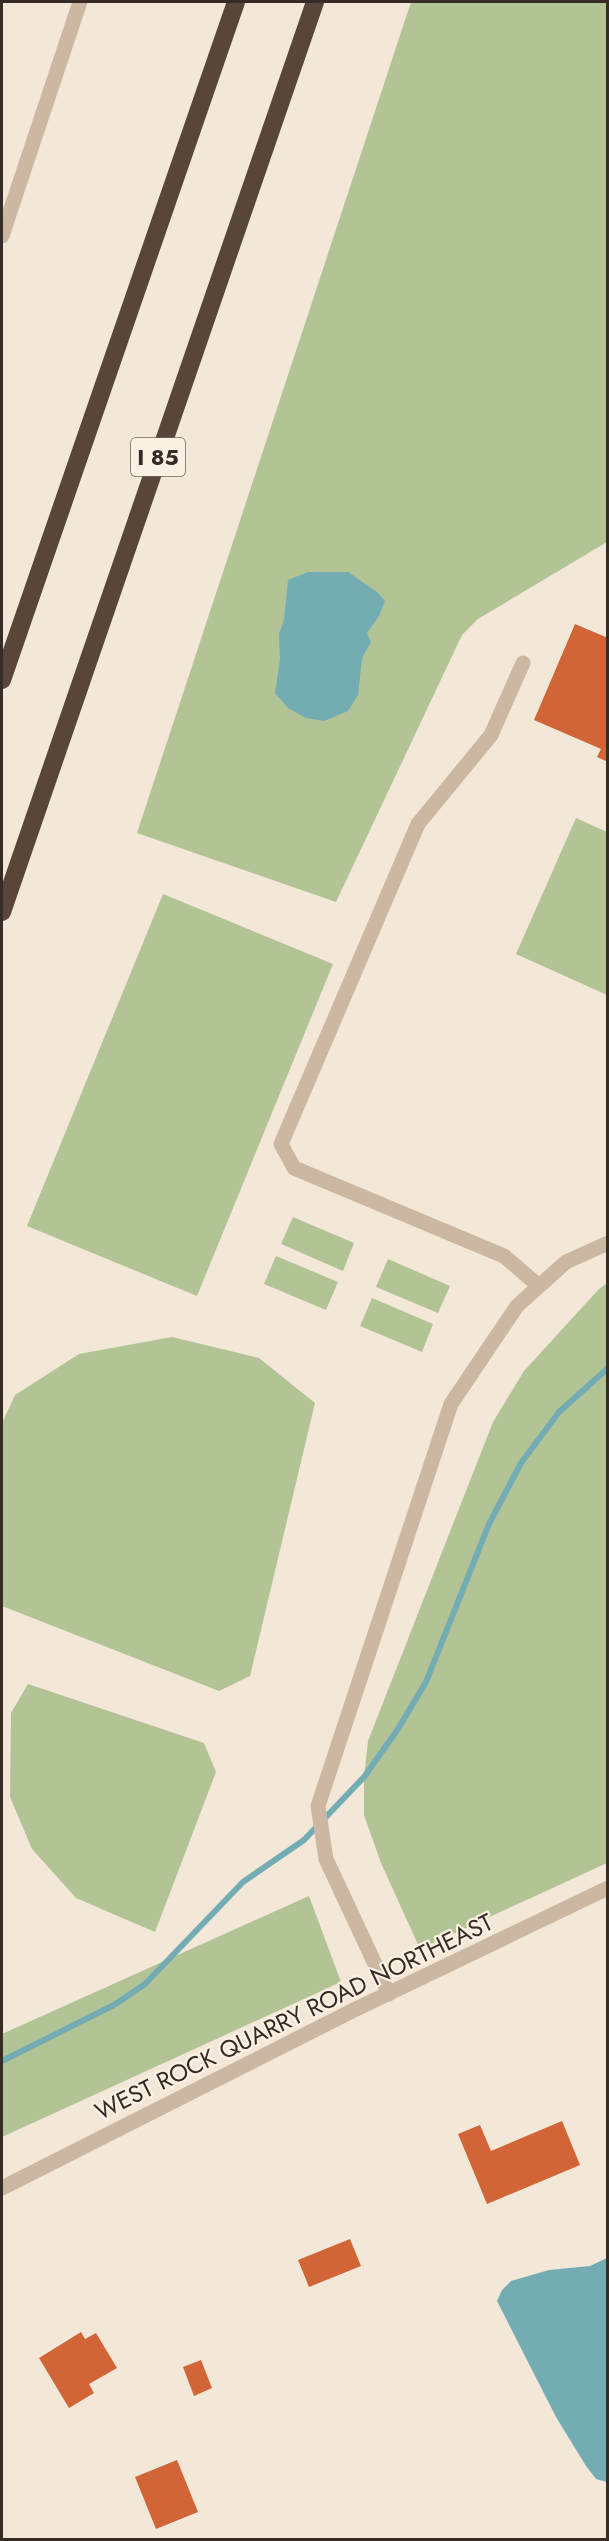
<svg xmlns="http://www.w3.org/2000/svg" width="609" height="2541" font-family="Jost,sans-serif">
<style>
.green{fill:#b2c396}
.water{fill:#73adb3}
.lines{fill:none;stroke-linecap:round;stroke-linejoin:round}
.stream{stroke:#73adb3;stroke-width:6}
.building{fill:#d16537}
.minor{stroke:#ccb8a2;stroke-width:15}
.highway{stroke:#58463b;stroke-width:18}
.labels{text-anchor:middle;stroke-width:4.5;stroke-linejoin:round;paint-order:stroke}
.shield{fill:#fbf1e3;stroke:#71665e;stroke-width:1.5}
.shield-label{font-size:22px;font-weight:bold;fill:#362b25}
.street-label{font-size:24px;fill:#362b25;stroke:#fbf1e3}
</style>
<rect width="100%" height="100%" fill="#f3e7d7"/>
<path class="green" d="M411 2H607V542L478 619 462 635 336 902 137 833Z
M576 818 607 832V995L516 954Z
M163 894 333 964 197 1296 27 1226Z
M293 1217 354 1243 343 1271 281 1244Z
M276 1256 338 1282 326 1310 264 1284Z
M388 1259 450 1286 438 1313 376 1287Z
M607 1283V1863L420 1949 381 1863 364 1815V1777L368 1741 493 1422 524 1371 598 1290Z
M372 1298 433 1324 422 1352 360 1326Z
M172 1337 259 1358 315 1403 250 1676 219 1691 2 1606V1423L15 1395 79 1354Z
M28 1684 204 1743 216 1772 155 1932 76 1898 32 1849 10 1797 11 1713Z
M309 1896 341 1982 2 2137V2034Z"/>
<path class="water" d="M308 572H348L377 592 385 601 379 616 367 633 371 642 362 658 358 695 348 711 324 721 306 718 288 708 275 693 280 659 279 634 284 620 288 580Z
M607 2258V2482L596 2479 586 2466 556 2417 497 2301 502 2290 511 2281 549 2270 590 2266Z"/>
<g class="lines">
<path class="stream" d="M2 2061 114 2005 145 1984 243 1882 304 1840 364 1777 398 1729 426 1682 489 1524 521 1463 559 1412 608 1368"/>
</g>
<path class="building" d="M575 624 608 638V762L597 757 601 749 534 720Z
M562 2121 580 2165 487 2204 458 2134 480 2125 491 2151Z
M350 2239 361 2266 309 2287 298 2260Z
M81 2332 85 2339 96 2333 117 2368 89 2384 94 2393 69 2408 39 2358Z
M201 2360 212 2388 194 2396 183 2367Z
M177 2460 198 2512 156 2529 135 2477Z"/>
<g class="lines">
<path class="minor" d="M2 236 80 2
M523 663 491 735 418 824 281 1144 294 1168 504 1256 539 1286
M389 1994 326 1859 318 1806 451 1404 517 1306 566 1262 608 1243
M2 2188 354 2010 608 1888"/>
<path class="highway" d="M2 680 236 2
M2 912 315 2"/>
</g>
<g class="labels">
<rect class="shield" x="131" y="438" width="54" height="38" rx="4.5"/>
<g class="shield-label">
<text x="158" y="465">I 85</text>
</g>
<g class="street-label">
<text transform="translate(294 2017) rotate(-26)" y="8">WEST ROCK QUARRY ROAD NORTHEAST</text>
</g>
</g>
<rect width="609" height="2541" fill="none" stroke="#362b25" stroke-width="6"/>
</svg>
